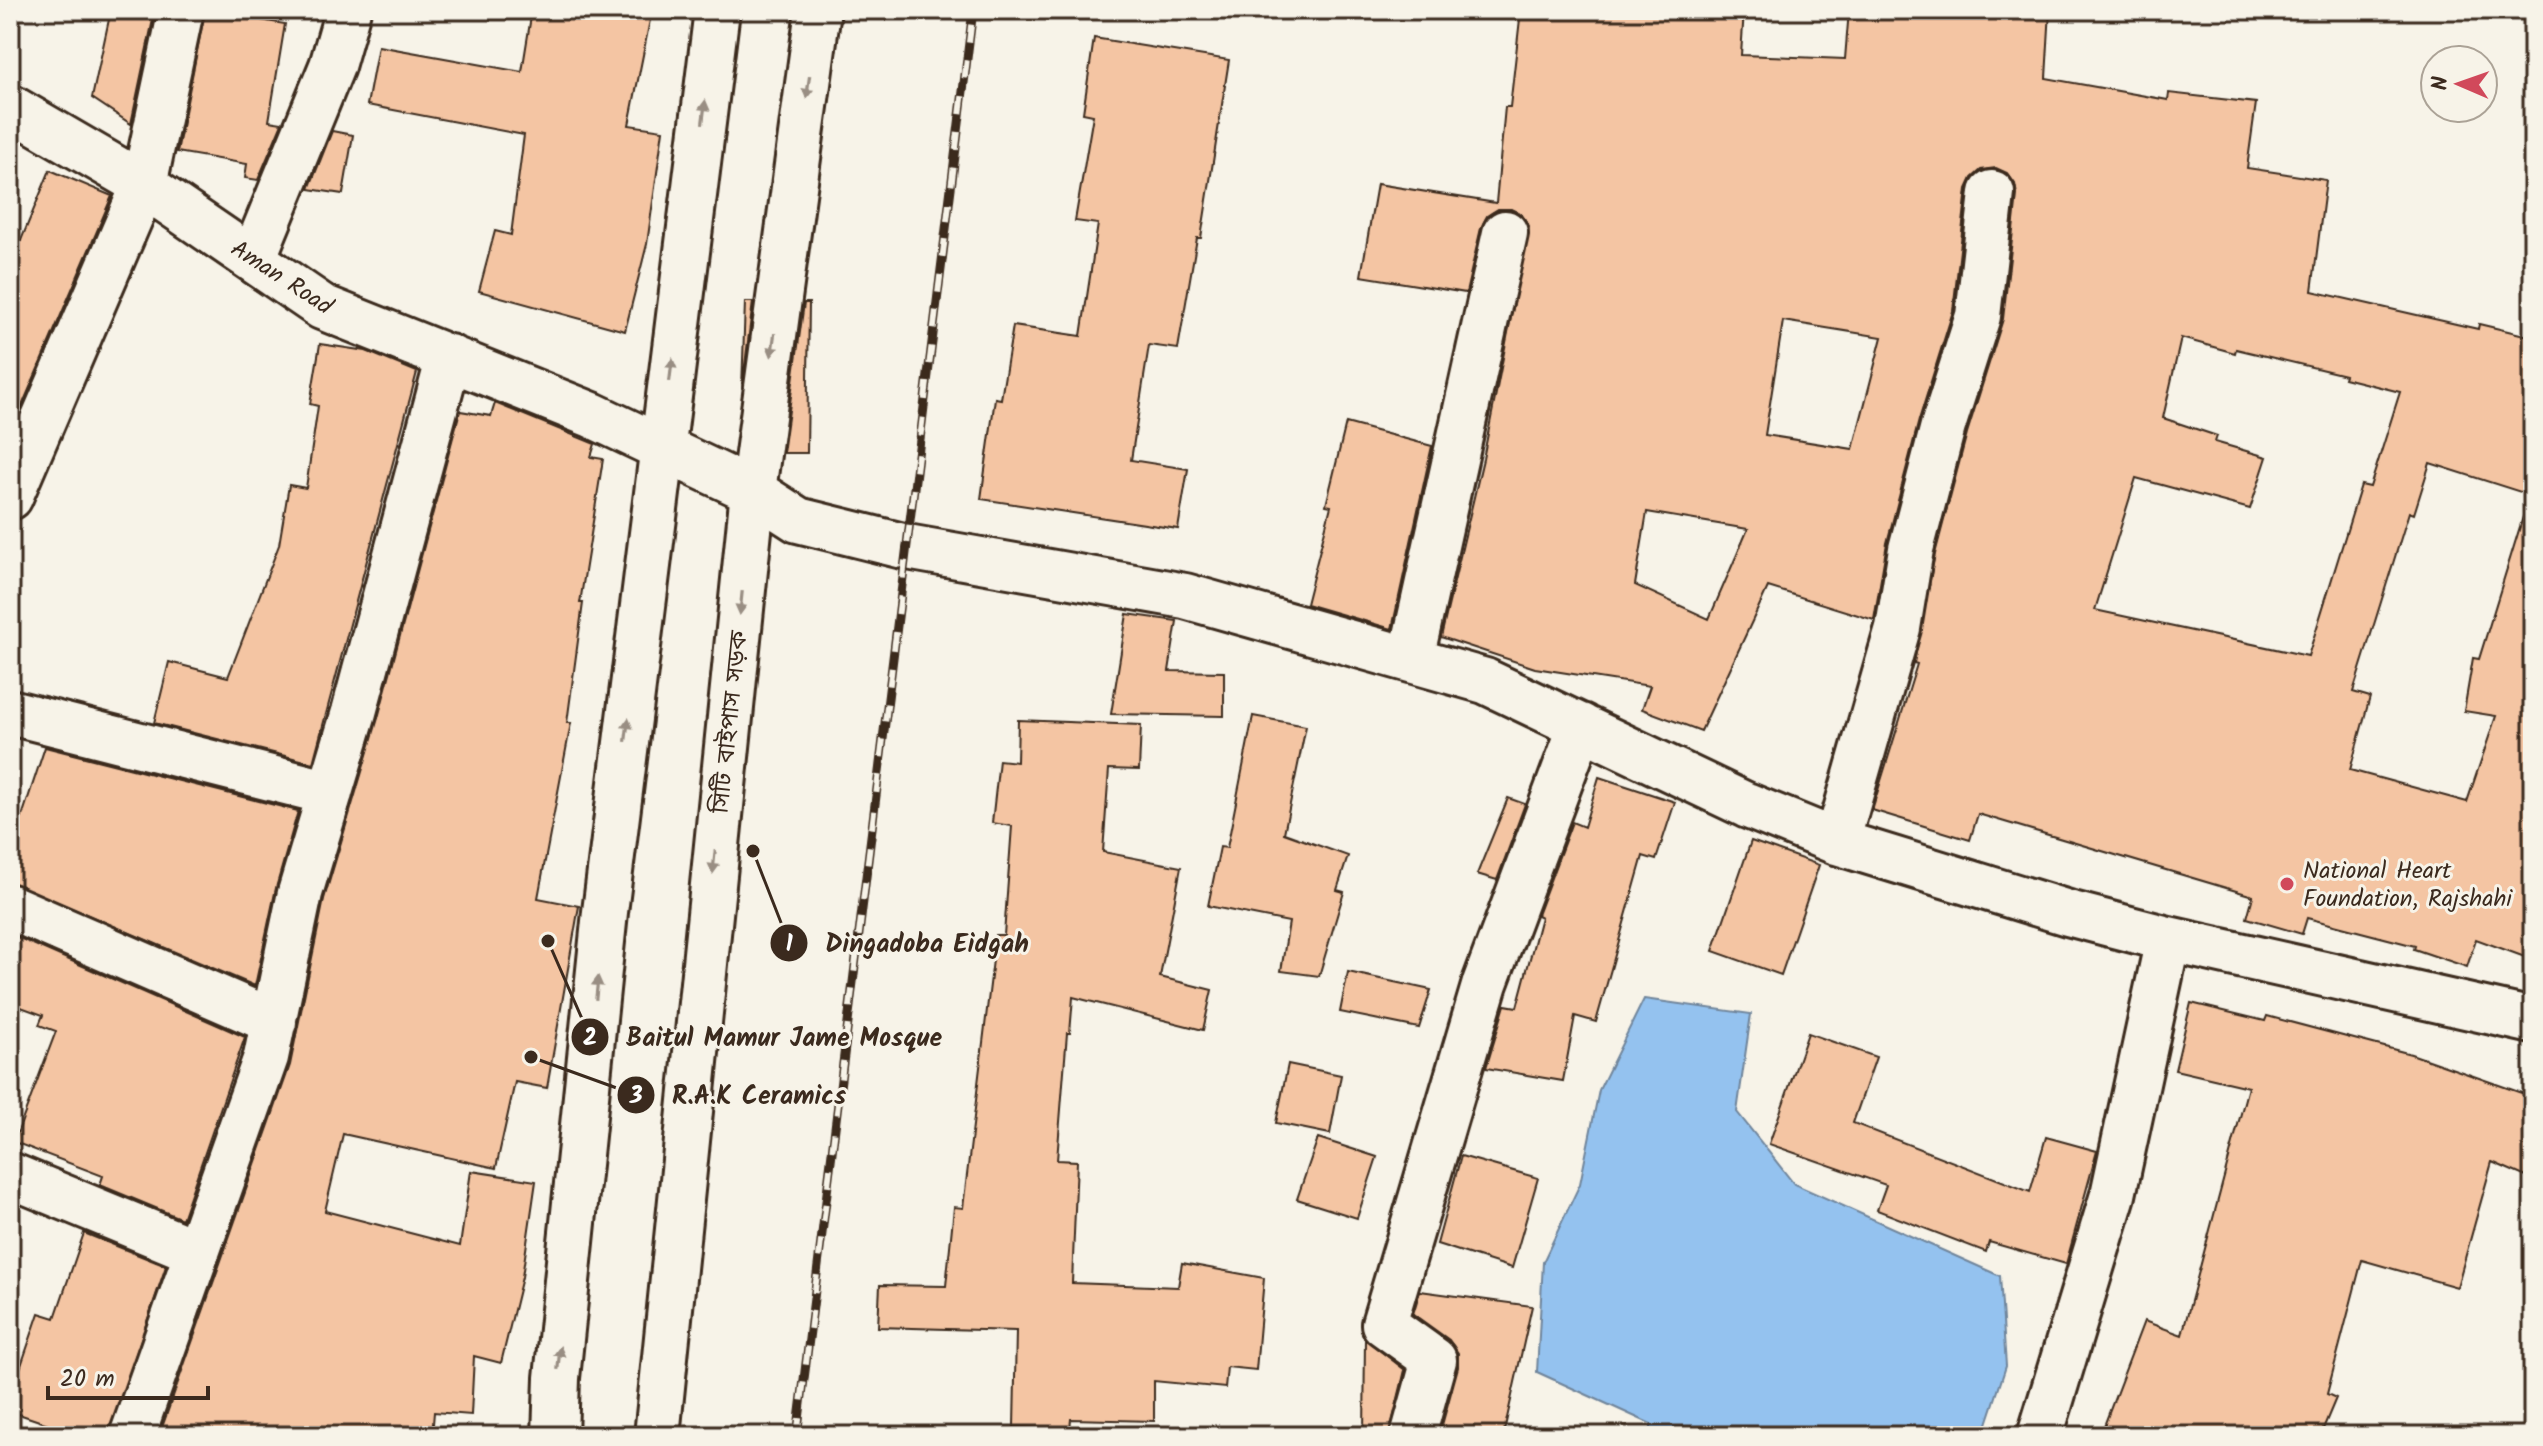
<svg xmlns="http://www.w3.org/2000/svg" width="2543" height="1446" font-family="Kalam,'Noto Sans Bengali',sans-serif">
<style>
.water{fill:#94c2ef;stroke:#70859b;stroke-width:2}
.building{fill:#f4c5a3;stroke:#3b2a1e;stroke-width:2;fill-rule:evenodd}
.lines{fill:none;stroke-linecap:round;stroke-linejoin:round}
.minor-casing{stroke:#3b2a1e;stroke-width:50}
.major-casing{stroke:#3b2a1e;stroke-width:50}
.minor{stroke:#f7f3e8;stroke-width:44}
.major{stroke:#f7f3e8;stroke-width:44}
.rail-casing{stroke:#3b2a1e;stroke-width:9}
.rail{stroke:#f7f3e8;stroke-width:6;stroke-dasharray:18;stroke-linecap:butt}
.oneway{fill:#998e83}
.poi-dot{fill:#d1495b;stroke:#f7f3e8;stroke-width:3}
.labels{text-anchor:middle;stroke-width:6;stroke-linejoin:round;paint-order:stroke}
.street-label{font-size:24px;fill:#3b2a1e;stroke:#f7f3e8}
.poi-label{font-size:24px;fill:#3b2a1e;stroke:#f7f3e8;text-anchor:start}
.leader{fill:none;stroke:#3b2a1e;stroke-width:3}
.callout-dot{fill:#3b2a1e;stroke:#f7f3e8;stroke-width:3}
.mark-label{font-size:24px;text-anchor:middle;font-weight:bold;fill:#fff}
.callout-label{font-size:26px;text-anchor:middle;font-weight:bold;fill:#3b2a1e;stroke:#f7f3e8;stroke-width:6;stroke-linejoin:round;paint-order:stroke}
</style>
<rect width="100%" height="100%" fill="#f7f3e8"/>
<filter id="ink" filterUnits="userSpaceOnUse"><feTurbulence type="fractalNoise" baseFrequency=".0125" numOctaves="2"/><feDisplacementMap in="SourceGraphic" scale="16" xChannelSelector="R" yChannelSelector="G"/><feConvolveMatrix kernelMatrix="1 2 1 2 8 2 1 2 1" color-interpolation-filters="sRGB"/></filter>
<g filter="url(#ink)">
<path class="water" d="M1644 999 1751 1014 1737 1112 1794 1184 2000 1276 2006 1366 1983 1436H1651V1424L1537 1372 1543 1262 1580 1184 1599 1090Z"/>
<path class="building" d="M111 10H155L131 124 92 98Z
M532 10H652L629 125 663 130 647 244 625 331 479 291 495 231 511 235 524 135 367 105 378 46 522 72Z
M1521 10H1744L1741 55 1845 59 1849 10H2050L2046 78 2168 100 2169 93 2256 103 2247 168 2326 180 2312 291 2478 329 2479 324 2533 337V496L2430 463 2414 514 2409 512 2353 692 2370 697 2350 770 2467 802 2496 716 2464 711 2473 658 2479 659 2523 517 2533 519V960L2476 939 2467 967 2414 949 2415 946 2307 918 2302 934 2247 918 2253 896 1978 814 1970 840 1872 810 1917 664 1914 663 1935 554 1967 433 2003 319 2017 195 2015 184 2007 173 1996 168 1981 170 1972 178 1967 189 1953 311 1919 420 1887 543 1874 620 1768 587 1701 731 1642 709 1650 686 1535 668 1441 637 1483 459 1529 226 1522 215 1511 209H1498L1487 216 1481 228 1466 293 1361 276 1377 184 1496 203 1505 107H1510ZM1783 321 1882 337 1853 449 1765 435ZM2181 338 2235 353 2236 349 2345 375 2344 378 2400 392 2370 487 2361 485 2308 656 2095 610 2136 478 2250 509 2267 457 2215 442 2217 436 2163 418ZM1647 512 1748 529 1709 619 1635 585Z
M205 11 285 24 269 121 282 123 258 180 245 178 247 164 177 152Z
M1094 38 1229 60 1201 238H1197L1178 349 1149 345 1131 460 1188 469 1178 529 981 499 995 398 1001 399 1013 326 1081 336 1098 224 1075 221 1093 115 1083 113Z
M332 131 353 135 343 194 309 189Z
M50 170 112 196 10 434V267Z
M745 302H753L742 389Z
M804 303H809L807 453H783Z
M320 344 366 351 417 372 313 763 154 723 169 662 228 677 279 545 289 485 306 488 318 406 310 404Z
M495 403 595 444 591 457 603 459 580 603H583L567 723H571L538 898 579 906 547 1088 515 1082 496 1168 343 1134 325 1211 460 1246 471 1171 536 1181 522 1277 501 1363 474 1356 471 1415 434 1412 432 1436H159L290 1065 324 899 378 718 460 411 491 416Z
M1346 423 1432 446 1392 629 1306 604 1331 506 1326 505Z
M1127 614 1177 621 1169 671 1224 672V716L1111 714Z
M1253 716 1306 726 1284 833 1348 856 1337 890 1344 892 1319 976 1281 971 1289 922 1208 906 1220 847 1227 848Z
M1018 720 1141 725 1139 770 1109 769 1103 852 1181 867 1160 977 1212 990 1203 1030 1073 997 1070 1033H1067L1057 1160 1077 1161 1072 1283 1178 1287 1182 1263 1264 1278 1256 1370 1227 1367 1225 1388 1154 1381V1421L1071 1419 1070 1429 1014 1427 1016 1331 878 1327 880 1285 946 1286 954 1207 963 1208 996 935H1004L1012 826 992 823 999 760 1017 762Z
M45 747 298 811 276 888 255 986 10 882V853Z
M1599 777 1675 802 1656 860 1643 856 1596 1022 1575 1016 1563 1081 1486 1068 1505 1005 1517 1007 1541 917 1537 915 1572 822 1584 827Z
M1508 798 1525 804 1497 880 1477 874Z
M1751 841 1819 865 1781 975 1713 951Z
M10 934 245 1037 182 1219 100 1185 103 1176 14 1142 56 1031 39 1025 43 1015 10 1003Z
M1348 972 1431 990 1419 1028 1340 1012Z
M2191 1003 2265 1021 2267 1016 2411 1054 2533 1097V1180L2492 1162 2457 1287 2362 1260 2327 1394 2336 1398 2320 1436H2130L2104 1426 2144 1321 2182 1335 2248 1087 2175 1070Z
M1808 1033 1876 1057 1853 1123 2030 1192 2046 1137 2097 1151 2066 1264 1989 1242 1986 1252 1877 1210 1886 1185 1769 1144Z
M1288 1064 1341 1075 1330 1134 1276 1123Z
M1318 1138 1377 1157 1357 1218 1297 1199Z
M1461 1156 1538 1178 1512 1268 1437 1244Z
M84 1233 166 1266 108 1436H83L10 1411V1398L39 1313 55 1318Z
M1420 1291 1532 1306 1503 1436H1439L1458 1367V1353L1449 1340 1413 1314Z
M1365 1339 1405 1370 1389 1436H1364Z"/>
<g class="lines">
<defs>
<path id="minor" d="M10 107 144 185 322 307 592 415 753 491 798 520 907 547 1185 596 1485 681 1746 805 1837 842 2068 913 2168 939 2533 1021
M253 259 332 66 348 10
M10 497 144 185 181 10
M1411 659 1505 233
M10 712 330 793
M1837 842 1898 628 1911 549 1943 426 1978 316 1992 193
M10 907 274 1022
M10 1175 197 1252
M132 1436 266 1057 300 893 354 712 449 357
M1413 1436 1434 1360 1384 1324 1485 983 1581 726
M2040 1436 2113 1195 2168 939"/>
<path id="major" d="M555 1436 557 1378 605 912 717 10
M657 1436 753 491 818 10"/>
</defs>
<use href="#minor" class="minor-casing"/>
<use href="#major" class="major-casing"/>
<use href="#minor" class="minor"/>
<use href="#major" class="major"/>
<defs>
<path id="rail" d="M797 1436 973 10"/>
</defs>
<use href="#rail" class="rail-casing"/>
<use href="#rail" class="rail"/>
</g>
<defs><path id="oneway-solid" d="M-6-.8H1V-3.2L6.5 0L1 3.2V.8H-6Z" transform="scale(2)"/></defs>
<g class="oneway">
<use href="#oneway-solid" transform="translate(808 87) rotate(98)"/>
<use href="#oneway-solid" transform="translate(704 112) rotate(-83)"/>
<use href="#oneway-solid" transform="translate(773 345) rotate(98)"/>
<use href="#oneway-solid" transform="translate(671 370) rotate(-83)"/>
<use href="#oneway-solid" transform="translate(741 603) rotate(96)"/>
<use href="#oneway-solid" transform="translate(627 730) rotate(-83)"/>
<use href="#oneway-solid" transform="translate(714 862) rotate(96)"/>
<use href="#oneway-solid" transform="translate(597 988) rotate(-84)"/>
<use href="#oneway-solid" transform="translate(559 1358) rotate(-84)"/>
</g>
</g>
<circle class="poi-dot" cx="2287" cy="884" r="8"/>
<g class="labels">
<g class="street-label">
<text transform="translate(282 277) rotate(33)" y="8">Aman Road</text>
<text transform="translate(729 722) rotate(-84)" y="8">সিটি বাইপাস সড়ক</text>
</g>
<g class="poi-label">
<text x="2303" y="878">National Heart<tspan x="2303" dy="28">Foundation, Rajshahi</tspan></text>
</g>
</g>
<path class="leader" d="M753 851L789 943M548 941L590 1037M531 1057L636 1095"/>
<g class="callout-dot">
<circle cx="753" cy="851" r="8"/>
<circle cx="548" cy="941" r="8"/>
<circle cx="531" cy="1057" r="8"/>
<circle cx="789" cy="943" r="20"/>
<circle cx="590" cy="1037" r="20"/>
<circle cx="636" cy="1095" r="20"/>
</g>
<g class="mark-label">
<text x="789" y="951">1</text>
<text x="590" y="1045">2</text>
<text x="636" y="1103">3</text>
</g>
<g class="callout-label">
<text x="927" y="952">Dingadoba Eidgah</text>
<text x="784" y="1046">Baitul Mamur Jame Mosque</text>
<text x="759" y="1104">R.A.K Ceramics</text>
</g>
<rect width="2543" height="1446" fill="none" stroke="#f7f3e8" stroke-width="40"/>
<rect x="20" y="20" width="2503" height="1406" fill="none" stroke="#3b2a1e" stroke-width="3" filter="url(#ink)"/>
<g transform="translate(2459 84) rotate(272)"><circle r="38" fill="#f7f3e8" stroke="#aca397" stroke-width="2"/>
<path d="M0-6L14 30L0 20L-14 30Z" fill="#d1495b"/>
<text y="-12" font-size="22" font-weight="bold" text-anchor="middle" fill="#3b2a1e">N</text>
</g>
<path d="M48 1386v12h160v-12" fill="none" stroke="#3b2a1e" stroke-width="4"/>
<text x="60" y="1386" font-size="24" fill="#3b2a1e" stroke="#f7f3e8" stroke-width="6" paint-order="stroke">20 m</text>
</svg>
